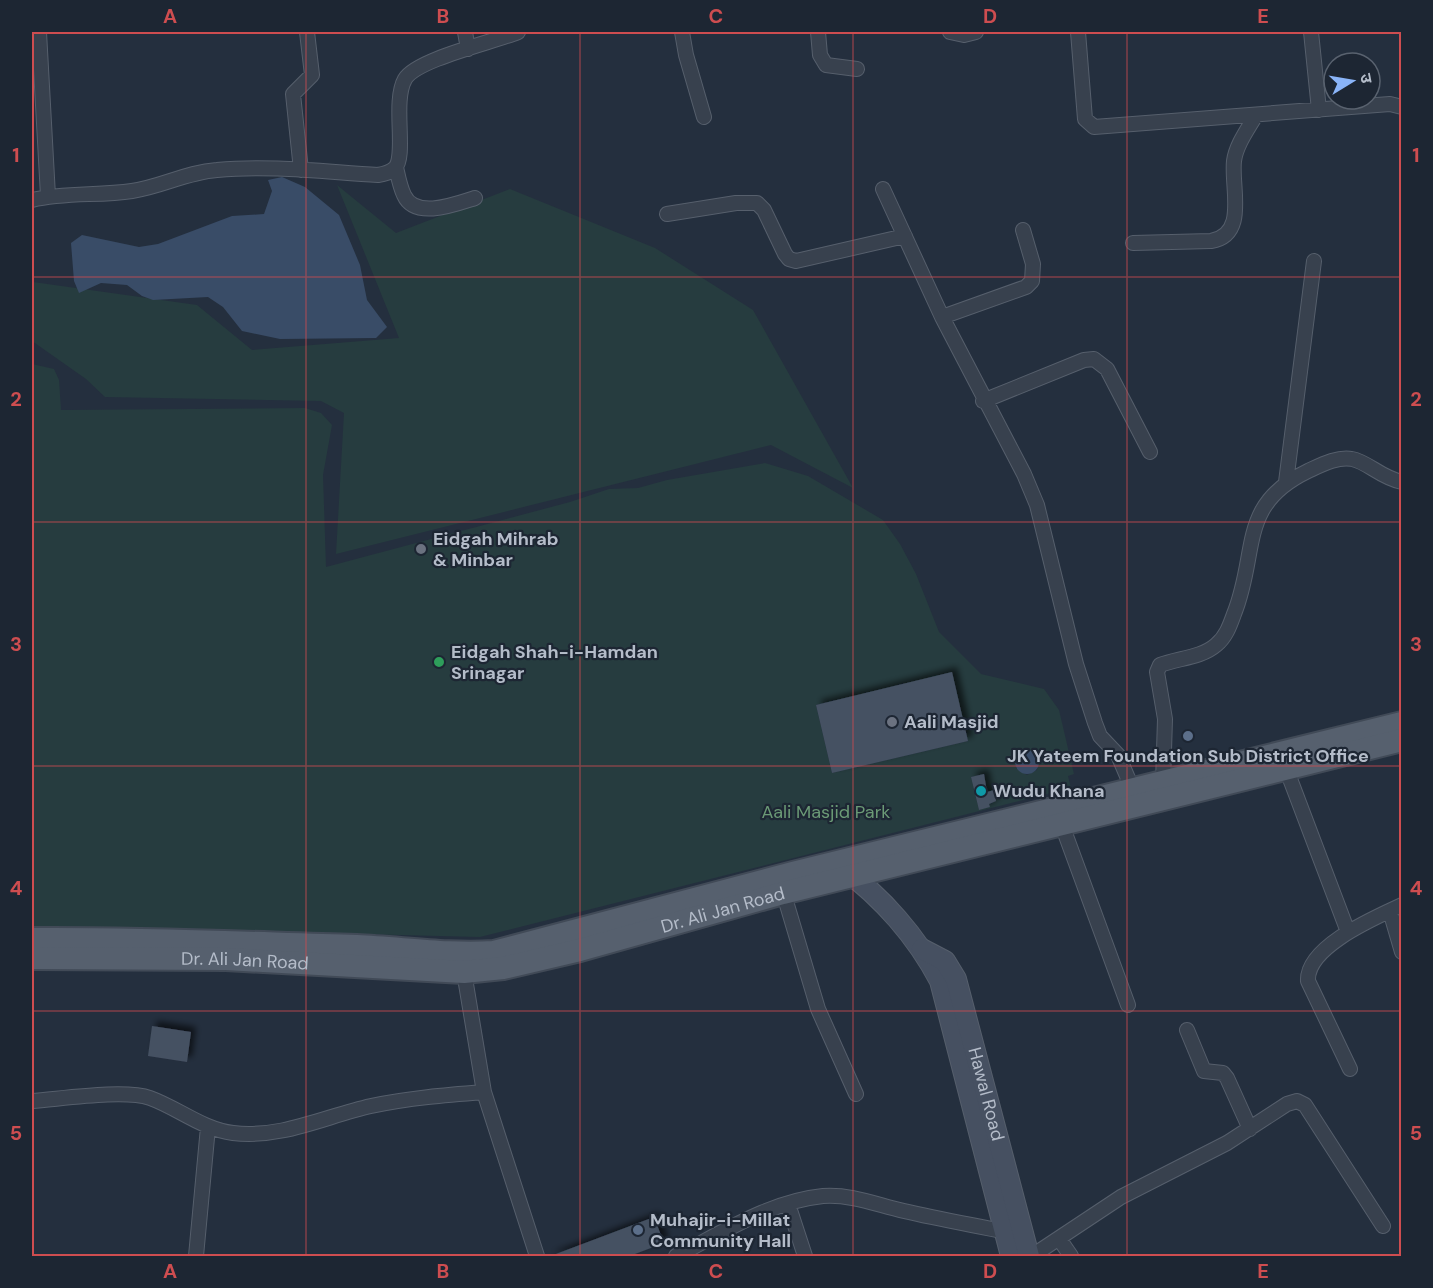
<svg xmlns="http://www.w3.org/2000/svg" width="1433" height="1288" font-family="'DM Sans','Noto Sans Devanagari',sans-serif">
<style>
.green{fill:#263c3f;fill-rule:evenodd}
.water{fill:#394c67}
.building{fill:#455162;filter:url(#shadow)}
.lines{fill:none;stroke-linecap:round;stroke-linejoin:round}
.minor-casing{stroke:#565f6c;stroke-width:16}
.secondary-casing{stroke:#565f6c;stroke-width:22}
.primary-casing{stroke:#414a57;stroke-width:26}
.minor{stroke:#38414e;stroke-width:14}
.secondary{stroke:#465061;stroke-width:20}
.primary{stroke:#56606e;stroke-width:22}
.grid{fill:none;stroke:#ce4d50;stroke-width:1.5;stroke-opacity:0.55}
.worship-dot{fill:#6b7280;stroke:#1d2633;stroke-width:2}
.leisure-dot{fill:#2e9e5b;stroke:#1d2633;stroke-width:2}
.service-dot{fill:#5c6f8a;stroke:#1d2633;stroke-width:2}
.culture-dot{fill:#0f9aa8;stroke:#1d2633;stroke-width:2}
.labels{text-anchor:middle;stroke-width:4.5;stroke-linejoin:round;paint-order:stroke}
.poi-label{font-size:18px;font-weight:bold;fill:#b4bcc9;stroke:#1d2633;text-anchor:start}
.park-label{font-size:18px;fill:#6b9a76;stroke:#1d2633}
.street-label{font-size:18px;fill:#b4bcc9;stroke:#1d2633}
.neatline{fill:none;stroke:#ce4d50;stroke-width:2}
.grid-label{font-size:20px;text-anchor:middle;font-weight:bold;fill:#ce4d50}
</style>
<defs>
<filter id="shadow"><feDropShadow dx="5" dy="-5" stdDeviation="3" flood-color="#0009"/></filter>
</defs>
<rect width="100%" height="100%" fill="#242f3e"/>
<path class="green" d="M337 185 396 233 510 189 655 248 753 310 853 488 771 445 336 554 344 413 321 401 105 397 86 379 32 341 33 282 197 305 252 350 399 338Z
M32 364 54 369 59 380 61 410 305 408 321 413 332 425 323 475 326 567 570 502 609 489 638 488 667 480 765 463 808 476 883 520 900 544 916 574 939 632 981 674 1044 689 1059 710 1074 774 1068 776 1071 788 480 937 32 926ZM952 673 968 741 832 773 816 705ZM1033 751 1039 758 1037 770 1027 775 1017 769 1015 761 1018 754ZM984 774 987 792 994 790 996 801 989 804 990 807 979 810 971 777Z"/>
<path class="water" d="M282 177 305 187 339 215 360 265 367 300 387 327 376 338 280 339 242 331 223 307 208 297 153 300 142 296 127 285 101 283 79 293 74 281 71 243 82 235 139 247 158 244 232 216 264 214 272 191 268 180Z
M1015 762a12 12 0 1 1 24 0a12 12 0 1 1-24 0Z"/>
<path class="building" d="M952 672 968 741 832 773 816 705Z
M984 774 987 792 994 790 996 801 989 804 990 807 979 810 971 777Z
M152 1026 191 1032 187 1062 148 1056Z
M654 1217 664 1243 627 1257H548Z"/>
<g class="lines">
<defs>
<path id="minor" d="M39 32 48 196
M465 32 468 49
M682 32 686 55 704 117
M818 32 820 55 826 65 857 69
M950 32 964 35 976 32
M1078 32 1085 119 1094 127 1390 104 1402 107
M1311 32 1319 110
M396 167C398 176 400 187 404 195 415 220 456 204 475 198
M301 170 293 94 312 75 307 32
M883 189 942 317 1024 474 1037 505 1076 664 1095 723 1100 736 1118 755 1133 790
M32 200C64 192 99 196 132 191 161 187 187 172 217 170 270 165 325 172 378 175 384 174 390 173 395 168 407 155 392 102 405 79 417 59 494 42 518 32
M667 214 736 203H757L764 210 785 254 789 259 796 261 905 236
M1133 243 1211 241C1248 235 1231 188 1234 161 1236 145 1248 129 1256 115
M942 317 1026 287 1032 281 1033 264 1023 230
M983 401 1084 360 1094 359 1107 369 1150 452
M1286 482 1314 261
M1284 763 1348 932
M1163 782 1165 719 1157 672 1160 665C1178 658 1201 658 1216 645 1226 637 1230 625 1234 614 1259 552 1237 505 1308 471 1321 465 1338 456 1352 459 1368 462 1381 478 1402 482
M1062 825 1128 1005
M782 888 818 1009 856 1094
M1390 911 1402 952
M463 966 484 1092 537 1256
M1187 1030 1204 1071 1223 1073 1227 1078 1250 1129
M1350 1069 1308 981C1306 947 1374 918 1402 905
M32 1101C61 1099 124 1089 150 1098 178 1108 202 1129 233 1133 281 1139 326 1116 371 1106 409 1098 446 1095 484 1092
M788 1204 805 1256
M1060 1240 1071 1256
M196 1256 208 1127
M676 1256C722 1233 771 1201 823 1196 852 1194 877 1205 904 1211 938 1219 973 1225 1007 1232
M1032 1256 1121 1197 1227 1143 1287 1104 1297 1101 1305 1105 1383 1226"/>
<g id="secondary">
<path d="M842 868C882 897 917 937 940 981L1011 1256"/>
<path id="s1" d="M922 949 945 961 956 979 1029 1256"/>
</g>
<g id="primary">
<path d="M32 939C140 938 248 943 357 946 403 948 448 955 494 952L793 873 1402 723"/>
<path id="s2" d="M32 958 226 959 464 972 503 968 580 950 783 893 1402 740"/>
</g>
</defs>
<use href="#minor" class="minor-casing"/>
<use href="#secondary" class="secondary-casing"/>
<use href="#primary" class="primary-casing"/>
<use href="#minor" class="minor"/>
<use href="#secondary" class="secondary"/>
<use href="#primary" class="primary"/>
</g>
<path class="grid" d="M306 32V1256M580 32V1256M853 32V1256M1127 32V1256M32 277H1402M32 522H1402M32 766H1402M32 1011H1402"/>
<g class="worship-dot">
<circle cx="421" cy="549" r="6"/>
<circle cx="892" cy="722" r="6"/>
</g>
<circle class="leisure-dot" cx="439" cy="662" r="6"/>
<g class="service-dot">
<circle cx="1188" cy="736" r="6"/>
<circle cx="638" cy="1230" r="6"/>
</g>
<circle class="culture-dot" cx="981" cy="791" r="6"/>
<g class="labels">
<g class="poi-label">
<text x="433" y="545">Eidgah Mihrab<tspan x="433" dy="21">&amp; Minbar</tspan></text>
<text x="451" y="658">Eidgah Shah-i-Hamdan<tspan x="451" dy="21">Srinagar</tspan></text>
<text x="904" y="728">Aali Masjid</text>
<text x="1188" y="762" text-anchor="middle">JK Yateem Foundation Sub District Office</text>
<text x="993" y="797">Wudu Khana</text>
<text x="650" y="1226">Muhajir-i-Millat<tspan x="650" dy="21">Community Hall</tspan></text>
</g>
<g class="park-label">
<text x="826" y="818">Aali Masjid Park</text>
</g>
<g class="street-label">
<text dy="6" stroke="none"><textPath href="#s2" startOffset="699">Dr. Ali Jan Road</textPath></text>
<text dy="6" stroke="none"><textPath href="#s2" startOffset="213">Dr. Ali Jan Road</textPath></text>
<text dy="6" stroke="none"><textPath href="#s1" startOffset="166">Hawal Road</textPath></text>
</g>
</g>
<rect width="1433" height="1288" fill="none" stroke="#1d2633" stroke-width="66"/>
<g transform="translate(1352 81) rotate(79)"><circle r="28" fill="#1d2633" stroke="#59626f" stroke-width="1.5"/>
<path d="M0-4.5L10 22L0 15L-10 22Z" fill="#8ab4f8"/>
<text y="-9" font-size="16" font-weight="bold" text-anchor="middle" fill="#b4bcc9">उ</text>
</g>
<rect x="33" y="33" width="1367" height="1222" class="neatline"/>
<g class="grid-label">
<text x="170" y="23">A</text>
<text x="443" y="23">B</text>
<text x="716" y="23">C</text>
<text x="990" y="23">D</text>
<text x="1263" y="23">E</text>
<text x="16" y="162">1</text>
<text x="1416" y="162">1</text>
<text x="16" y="406">2</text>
<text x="1416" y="406">2</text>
<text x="16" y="651">3</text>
<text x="1416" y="651">3</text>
<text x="16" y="895">4</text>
<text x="1416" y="895">4</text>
<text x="16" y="1140">5</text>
<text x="1416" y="1140">5</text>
<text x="170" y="1278">A</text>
<text x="443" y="1278">B</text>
<text x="716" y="1278">C</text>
<text x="990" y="1278">D</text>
<text x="1263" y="1278">E</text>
</g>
</svg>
